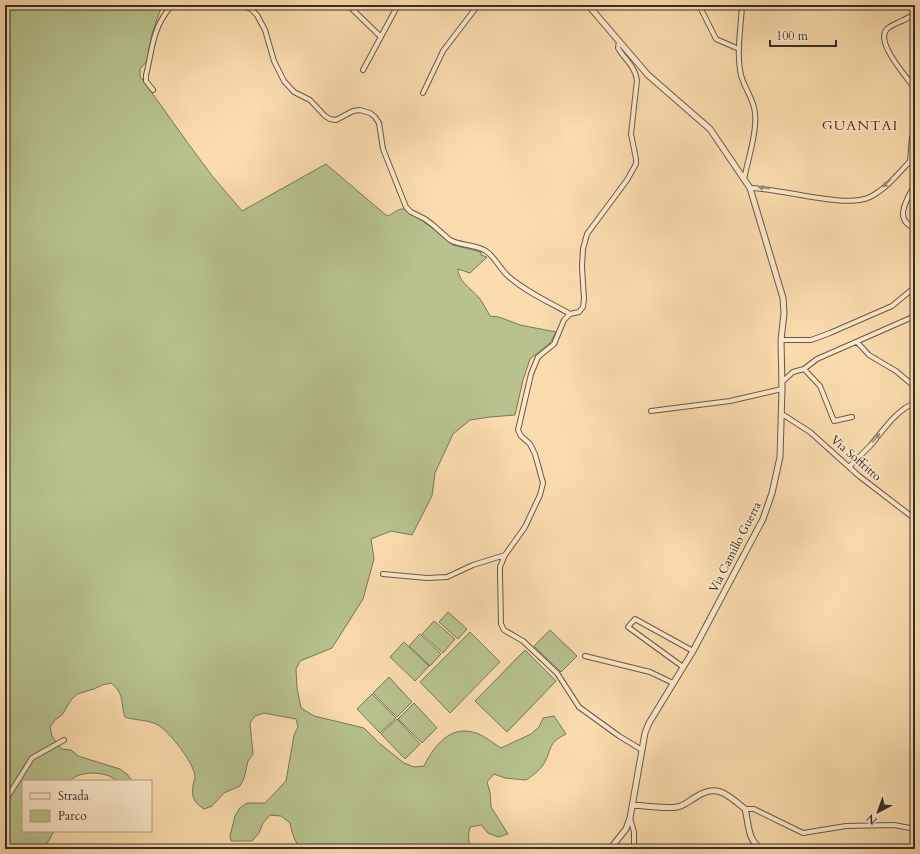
<svg xmlns="http://www.w3.org/2000/svg" width="920" height="854" font-family="Cardo,serif">
<style>
.green{fill:#b7c28f;stroke:#78775b}
.lines{fill:none;stroke-linecap:round;stroke-linejoin:round}
.minor-casing{stroke:#695849;stroke-width:6}
.tertiary-casing{stroke:#695849;stroke-width:7}
.minor{stroke:#fce8ca;stroke-width:4}
.tertiary{stroke:#fce8ca;stroke-width:5}
.oneway{fill:#9a8a78}
.labels{text-anchor:middle;stroke-width:3.5;stroke-linejoin:round;paint-order:stroke}
.street-label{font-size:12px;fill:#392c27;stroke:#fce8ca}
.quarter-label{font-size:14px;letter-spacing:1px;fill:#7a1f14;stroke:#fce8ca}
</style>
<rect width="100%" height="100%" fill="#fadcae"/>
<filter id="stains"><feTurbulence type="fractalNoise" baseFrequency=".005" numOctaves="4"/><feColorMatrix values="0 0 0 0 .2 0 0 0 0 .09 0 0 0 0 .02 0 0 0 .5 -.17"/></filter>
<radialGradient id="worn" r=".72"><stop offset=".6" stop-color="#630" stop-opacity="0"/><stop offset="1" stop-color="#630" stop-opacity=".3"/></radialGradient>
<path class="green" d="M5 5H162L152 34 147 61 140 69V76L187 142 213 177 242 211 326 164 387 216C394 214 397 208 405 209L430 226 453 245 481 252V255L487 257 470 273 458 269C458 283 476 291 482 302 485 307 487 311 490 316L499 317 520 325 556 332 550 343 530 359 523 380 515 415 490 417 470 420 453 434 435 473 432 496 412 535 391 531 371 539 374 559 363 599 332 648 300 661 296 669 297 688 301 708 314 716 364 728 379 743 404 763 414 767 424 766C436 742 454 721 483 736 489 740 495 744 501 748L531 734 539 727 543 718 554 716 566 734C546 744 553 749 543 765 539 771 532 776 526 780L505 778 494 774 487 782 490 792 491 807 508 834 498 837 488 833 481 825 470 827C468 835 467 842 473 849H301C294 841 292 833 290 823L281 816 270 815 263 823 259 833 252 841H231L230 836 235 816 240 808 247 803H265L286 781 294 735 298 727 296 719 264 713 255 716 250 723 253 754 248 761 244 778 240 786 224 793 212 806 204 809C195 803 191 798 193 786 193 783 195 780 195 777 195 764 169 731 158 725 147 719 136 721 125 717 120 702 125 694 111 683L102 685 94 689 77 694 71 700 62 715 55 720 50 727 52 736 61 749 71 750 78 756 120 769 127 774 132 781H117C107 771 79 770 70 781H23V831H54L44 849H5Z
M448 612 467 629 458 639 439 622Z
M434 621 455 639 443 653 422 634Z
M550 630 577 656 561 672 534 646Z
M470 632 500 662 450 713 420 682Z
M420 634 441 654 430 666 409 646Z
M404 642 429 666 415 681 390 657Z
M525 650 556 681 507 732 475 701Z
M389 677 412 702 397 717 373 693Z
M372 694 396 718 380 733 357 709Z
M414 703 437 728 422 743 398 719Z
M397 719 420 744 405 759 381 734Z"/>
<g class="lines">
<defs>
<path id="minor" d="M241 5 251 9 257 15 265 30 274 61 284 81 294 92 310 100 325 116 330 119 336 120 353 111 360 110 370 113 375 117 379 123 383 149 406 207 411 212 425 219 433 225 450 240C461 246 475 244 486 251 495 257 500 269 508 276 526 292 549 302 570 314
M348 5 381 37
M699 5 716 39 739 49
M742 5C741 28 736 53 741 75 744 88 754 99 755 113 757 132 748 160 744 179
M909 17C902 22 892 24 887 29 874 42 908 78 915 89
M363 70 398 5
M153 90 146 81V75C153 47 152 28 172 5
M423 93 443 51 478 5
M915 129 912 137 910 161 915 168
M915 184C908 198 892 220 915 228
M750 188C780 188 846 209 870 197 888 188 901 170 915 156
M781 340H811L830 333 892 306 915 287
M857 342 869 355 896 371 915 387
M804 369 820 386 834 421 852 417
M782 382 793 372 804 369 817 359 915 316
M651 411 730 401 782 389
M782 414 810 432 859 476 915 519
M850 466C856 460 863 453 870 446 882 432 897 409 915 403
M505 555 500 567V573L501 624 504 630 523 641 557 673 579 707 619 736 642 750
M383 574 427 578 447 577 473 565 505 555 525 527 540 495 543 483 535 454 530 444 521 436 518 430 531 374 538 357 554 344 564 320 570 314 579 312 583 307 584 299 582 267 583 249 587 234 627 180 636 164V159L631 134 637 80C635 66 625 60 618 48L619 41
M585 656 650 672 673 683
M683 667 628 627 635 619 693 651
M915 725V750
M5 801 32 758 64 740
M745 809H754L803 833 846 826 894 825 915 829
M630 818 634 832V849"/>
<path id="tertiary" d="M588 5 648 75 710 129 750 188 783 298 784 313 781 340 782 389 780 457 772 493 763 519 693 651 649 723 645 733 630 818 626 829 610 849
M633 805C645 806 666 809 677 807 684 806 690 800 696 797 717 783 728 795 745 809 749 823 747 841 762 849"/>
</defs>
<use href="#minor" class="minor-casing"/>
<use href="#tertiary" class="tertiary-casing"/>
<use href="#minor" class="minor"/>
<use href="#tertiary" class="tertiary"/>
</g>
<defs><path id="oneway-solid" d="M-6-.8H1V-3.2L6.5 0L1 3.2V.8H-6Z"/></defs>
<g class="oneway">
<use href="#oneway-solid" transform="translate(887 183) rotate(135)"/>
<use href="#oneway-solid" transform="translate(764 188) rotate(-174)"/>
<use href="#oneway-solid" transform="translate(876 438) rotate(-50)"/>
</g>
<g class="labels">
<g class="street-label">
<text transform="translate(856 458) rotate(41)" y="4">Via Soffritto</text>
<text transform="translate(735 547) rotate(-63)" y="4">Via Camillo Guerra</text>
</g>
<g class="quarter-label">
<text x="860" y="130">GUANTAI</text>
</g>
</g>
<rect width="920" height="854" fill="none" stroke="#fadcae" stroke-width="20"/>
<rect x="6" y="6" width="908" height="842" fill="none" stroke="#392c27" stroke-width="2"/>
<rect x="10" y="10" width="900" height="834" fill="none" stroke="#392c27"/>
<rect x="22" y="780" width="130" height="52" fill="#fce8ca" stroke="#ae9d89"/>
<rect x="30" y="793" width="20" height="6" fill="#fce8ca" stroke="#ae9d89"/>
<text x="58" y="800" font-size="12" fill="#392c27">Strada</text>
<rect x="30" y="810" width="20" height="12" fill="#b7c28f" stroke="#ae9d89"/>
<text x="58" y="820" font-size="12" fill="#392c27">Parco</text>
<g transform="translate(878 812) rotate(221)" stroke="#fce8ca" stroke-width="3" paint-order="stroke">
<path d="M0-3L7 15L0 10L-7 15Z" fill="#392c27"/>
<text y="-6" font-size="11" font-weight="bold" text-anchor="middle" fill="#392c27">N</text>
</g>
<path d="M770 40v6h66v-6" fill="none" stroke="#392c27" stroke-width="2"/>
<text x="776" y="40" font-size="12" fill="#392c27" stroke="#fce8ca" stroke-width="3" paint-order="stroke">100 m</text>
<rect width="100%" height="100%" filter="url(#stains)"/>
<rect width="100%" height="100%" fill="url(#worn)"/>
</svg>
